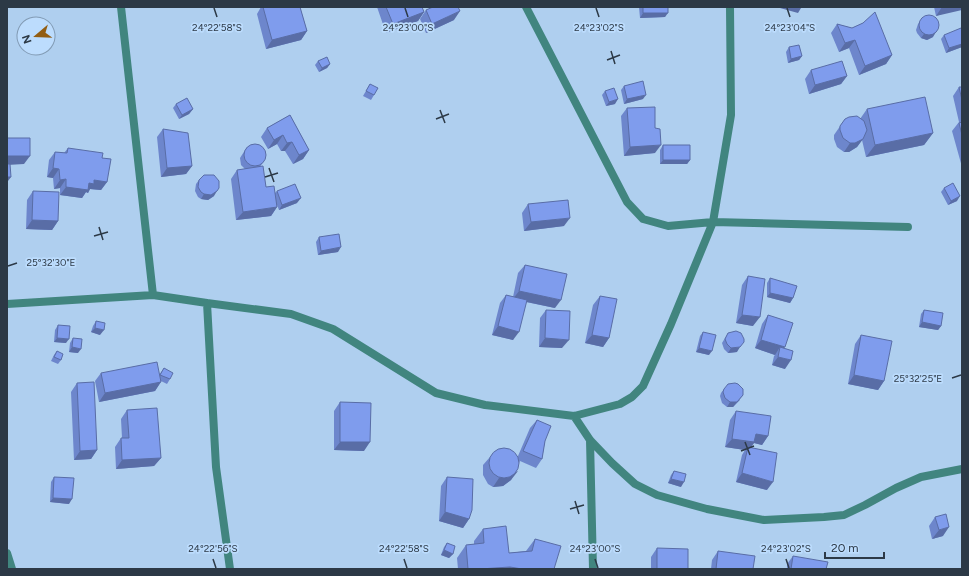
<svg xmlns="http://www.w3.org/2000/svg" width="969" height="576" font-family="Figtree,sans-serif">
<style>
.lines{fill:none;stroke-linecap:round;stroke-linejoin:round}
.street{stroke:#41857f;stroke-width:8}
.wall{fill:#6d86cc}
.shaded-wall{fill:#596da6}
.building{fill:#7f9ced;stroke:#596da6}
.ticks{fill:none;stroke:#2c3946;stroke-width:1.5}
.ticks-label{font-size:10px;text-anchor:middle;fill:#2c3946;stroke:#bcdcfd;stroke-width:3.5;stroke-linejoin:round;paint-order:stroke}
</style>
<rect width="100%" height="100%" fill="#afcfef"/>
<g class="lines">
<path class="street" d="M121 7 153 295
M526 7 627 202 643 219 668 226 713 222 908 227
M207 303 291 314 333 329 436 393 485 405 574 416 620 404 632 397 643 386 671 324 713 222 731 115 730 7
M7 304 153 295 207 303 216 467 230 569
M574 416 590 440 612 463 635 484 657 495 707 509 764 520 824 517 844 515 865 505 896 488 921 477 962 469
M590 440 593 569
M7 553 12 569"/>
</g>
<path class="wall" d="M261 7H300L307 31 301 40 266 49 257 14Z
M377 7H422L424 12 418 21 386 33Z
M639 7H668L665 17 640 18Z
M934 7H962L936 16Z
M426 10 454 20 426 33 420 19Z
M921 20 933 37 927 40 921 38 917 33 916 30 918 24Z
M863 23 892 55 886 64 859 75 849 48 839 52 831 33 837 24 852 28Z
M944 35 962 47 946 53 941 39Z
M789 47 802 56 799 60 788 63 786 52Z
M318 61 330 64 327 68 319 72 315 65Z
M811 70 847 76 841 84 809 94 805 79Z
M370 84 374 95 371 100 363 96Z
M624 86 643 99 624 104 621 90Z
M959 87H962V167L952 131 959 122 953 96Z
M605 91 615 104 606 106 602 95Z
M176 104 193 109 189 114 179 119 173 108Z
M627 108 655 153 624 156 621 116Z
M867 109 933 133 924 145 866 157 862 140 857 147 849 152H844L837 147 834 139V135L845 119H860Z
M290 115 309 150 303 159 293 164 285 151H281L277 144 268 149 261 137 267 128Z
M163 129 192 166 186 174 161 177 157 137Z
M663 145 690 160 687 164H660V150Z
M247 147 265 159 260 167 266 187 275 193 277 191 297 203 279 210 277 205V207L271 216 236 220 231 179 237 170 245 169 241 165 240 158Z
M68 148 102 158 107 182 101 190 90 189 88 193 86 192 82 198 60 195V188L54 189 53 178 47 177 49 160 55 152 64 153Z
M199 180 214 196 208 200 201 199 198 197 195 191 196 184Z
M944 188 957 201 948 205 941 192Z
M33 191 58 221 52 230 26 229 27 200Z
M528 204 564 226 524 231 522 213Z
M319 237 338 252 318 255 316 242Z
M525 265 555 308 526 302 513 340 492 335 500 303 506 295 513 297 518 273Z
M748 276 753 326 736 323 742 285Z
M770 278 793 298 790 303 767 297V283Z
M600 296 609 338 603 347 585 343 593 305Z
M546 310 562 348 539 347 540 318Z
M924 310 941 326 938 330 919 327 921 314Z
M768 315 784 348 785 369 772 365 774 356 775 355 755 348 762 324Z
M96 321 100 335 91 332 93 326Z
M58 325 66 343 54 342 55 330Z
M703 332 709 355 696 352 700 336Z
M728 333 737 352 728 353 724 349 722 343Z
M861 335 884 381 878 390 848 384 855 344Z
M73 338 78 353 69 352 70 343Z
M57 351 61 360 58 364 51 361 54 355Z
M164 368 170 379 167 384 161 381 155 391 99 402 95 381 101 373 159 375Z
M77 383 97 450 91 459 74 460 71 392Z
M724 389 740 400 733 407H727L722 403 720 396 721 393Z
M340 402 364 451 334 450V411Z
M127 410 161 458 154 466 116 469 115 447 121 438H122L121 419Z
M736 411 768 436 762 445 754 443 751 447 767 490 736 482 742 455 745 450 725 447 730 420Z
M537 420 545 441 542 459 536 468 520 461 511 480 503 486 493 487 488 484 483 475V465L490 457 518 456 530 428Z
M674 471 681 487 668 483 671 475Z
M54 477 69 504 50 502 51 482Z
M447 477 469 519 463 528 439 521 441 486Z
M935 517 943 536 932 539 929 526Z
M483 529 509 553 526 551 535 539 554 569H458L457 558 466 545 474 544V541Z
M447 543 453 554 449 558 441 555 444 547Z
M657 548 688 569H651V557Z
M718 551 753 569H711L712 560Z
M793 556 826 569H787V564Z"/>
<path class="shaded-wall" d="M781 7H796L801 8 798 13 780 8Z
M942 7H962V10L936 16Z
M460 11 454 20 426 33 432 24Z
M424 12 418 21 386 33 393 24Z
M643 13H668L665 17 640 18Z
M307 31 301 40 266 49 272 40Z
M936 32 933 37 927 40 921 38 924 34Z
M855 40 849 48 839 52 845 43Z
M962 44V47L946 53 949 48Z
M892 55 886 64 859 75 865 66Z
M802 56 799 60 788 63 791 59Z
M330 64 327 68 319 72 322 68Z
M847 76 841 84 809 94 815 85Z
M646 95 643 99 624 104 627 99Z
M618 99 615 104 606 106 609 102Z
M193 109 189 114 179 119 182 115Z
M933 133 924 145 866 157 875 145Z
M283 135 277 144 268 149 274 140Z
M863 139 857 147 849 152H844L850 143Z
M292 142 285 151H281L287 143Z
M661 145 655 153 624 156 630 147Z
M309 150 303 159 293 164 299 155Z
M7 156H30L24 164 7 165Z
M663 160H690L687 164H660Z
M192 166 186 174 161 177 167 168Z
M53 168 59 169 53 178 47 177Z
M7 177H11L8 181H7Z
M66 179 60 188 54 189 60 180Z
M94 180 107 182 101 190 90 189 88 193 86 192 82 198 60 195 66 187 89 183Z
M217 191 214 196 208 200 201 199 204 194Z
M960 196 957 201 948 205 951 201Z
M301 198 297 203 279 210 282 205Z
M277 207 271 216 236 220 243 212Z
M570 218 564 226 524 231 531 222Z
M32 220 58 221 52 230 26 229Z
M341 247 338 252 318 255 321 251Z
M519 291 561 300 555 308 513 299Z
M770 293 793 298 790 303 767 297Z
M742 315 760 317 753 326 736 323Z
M922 322 941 326 938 330 919 327Z
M498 326 519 332 513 340 492 335Z
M95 328 104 330 100 335 91 332Z
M592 335 609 338 603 347 585 343Z
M57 338 69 339 66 343 54 342Z
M545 338 569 340 562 348 539 347Z
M761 340 785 347 779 356 780 347 775 355 755 348Z
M72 347 81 349 78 353 69 352Z
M740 347 737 352 728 353 731 348Z
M699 348 712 351 709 355 696 352Z
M778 357 791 360 785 369 772 365Z
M854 375 884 381 878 390 848 384Z
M161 382 155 391 99 402 105 393Z
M743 395 733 407H727L730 402Z
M756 434 768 436 762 445 754 443 748 451V447L745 450 725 447 732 439Z
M340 442H370L364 451 334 450Z
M97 450 91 459 74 460 80 451Z
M161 458 154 466 116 469 122 460Z
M518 471 511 480 503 486 493 487 499 478Z
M742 473 773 482 767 490 736 482Z
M671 479 684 482 681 487 668 483Z
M53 498 72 499 69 504 50 502Z
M445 512 469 519 463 528 439 521Z
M949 527 943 536 932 539 939 530Z
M444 550 453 554 449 558 441 555Z
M510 567 522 569H480Z"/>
<path class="building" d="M263 7H300L307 31 272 40Z
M386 7H422L424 12 393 24Z
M433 7H458L460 11 432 24 426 10Z
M643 7H668V13H643Z
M875 12 892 55 865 66 855 40 845 43 837 24 852 28 863 23Z
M919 25a10 10 0 1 1 20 0a10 10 0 1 1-20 0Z
M961 28 962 30V44L949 48 944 35Z
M799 45 802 56 791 59 789 47Z
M327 57 330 64 322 68 318 61Z
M842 61 847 76 815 85 811 70Z
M643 81 646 95 627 99 624 86Z
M370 84 378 88 374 95 366 91Z
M959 87H962V100Z
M614 88 618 99 609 102 605 91Z
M925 97 933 133 875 145 867 109Z
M187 98 193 109 182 115 176 104Z
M655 107V128L660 129 661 145 630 147 627 108Z
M290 115 309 150 299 155 292 142 287 143 283 135 274 140 267 128Z
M857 116 864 121 867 130 863 139 855 143H850L843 138 840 130V126L845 119 849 117Z
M962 122V135L959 123Z
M163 129 188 133 192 166 167 168Z
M7 138H30V156H7Z
M244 155a11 11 0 1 1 22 0a11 11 0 1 1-22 0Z
M663 145H690V160H663Z
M68 148 103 153 102 158 111 159 107 182 94 180V184L89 183 88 190 66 187V179L60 180 59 169 53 168 55 152 67 153Z
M7 164H10L11 177H7Z
M263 166 266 187 274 186 277 207 243 212 237 170Z
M204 175H214L219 181V188L217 191 211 195 204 194 201 192 198 187 199 180Z
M953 183 960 196 951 201 944 188Z
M295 184 301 198 282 205 277 191Z
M33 191 59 192 58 221 32 220Z
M568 200 570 218 531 222 528 204Z
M339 234 341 247 321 251 319 237Z
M525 265 567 274 561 300 519 291Z
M748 276 765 279 760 317 742 315Z
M770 278 797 286 793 298 770 293Z
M506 295 527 300 519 332 498 326Z
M600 296 617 299 609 338 592 335Z
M546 310 570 311 569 340 545 338Z
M924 310 943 313 941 326 922 322Z
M768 315 793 323 785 347 761 340Z
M96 321 105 323 104 330 95 328Z
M58 325 70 326 69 339 57 338Z
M736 331 741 333 744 339V342L740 347 731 348 727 344 725 339 728 333Z
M703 332 716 335 712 351 699 348Z
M861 335 892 341 884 381 854 375Z
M73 338 82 339 81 349 72 347Z
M780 347 793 351 791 360 778 357Z
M57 351 63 354 61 360 54 357Z
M157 362 161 382 105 393 101 373Z
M164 368 173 373 170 379 160 375Z
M94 382 97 450 80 451 77 383Z
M735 383 738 384 743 389V395L737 402H730L725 398 723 392 724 389 728 384Z
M340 402 371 403 370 442H340Z
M157 408 161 458 122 460 121 438H129L127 410Z
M736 411 771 416 768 436 756 434 754 442 732 439Z
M537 420 551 426 545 441 542 459 523 451Z
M748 447 777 453 773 482 742 473Z
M489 463a15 15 0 1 1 30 0a15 15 0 1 1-30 0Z
M674 471 686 474 684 482 671 479Z
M54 477 74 478 72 499 53 498Z
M447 477 473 479 472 510 469 519 445 512Z
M946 514 949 527 939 530 935 517Z
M506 526 509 553 532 551 535 539 561 546 554 569H522L510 567 480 569H468L466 545 484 543 483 529Z
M447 543 455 546 453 554 444 550Z
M657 548 688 549V569H657Z
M718 551 755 556 753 569H716Z
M793 556 828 562 826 569H791Z"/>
<path class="ticks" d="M214 8 217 17M405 8 408 17M596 8 599 17M787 8 790 17M611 51 615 64M607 60 620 55M440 110 445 123M436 119 449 114M269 168 274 182M265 177 278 173M99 227 103 240M94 236 108 232M8 266 17 263M952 378 961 375M745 442 750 455M741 451 754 446M575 501 579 514M570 509 584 505M213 559 216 568M404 559 407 568M595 559 598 568M786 559 789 568"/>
<g class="ticks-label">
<text x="790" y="31">24°23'04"S</text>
<text x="217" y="31">24°22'58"S</text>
<text x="408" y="31">24°23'00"S</text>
<text x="599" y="31">24°23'02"S</text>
<text x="51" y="266">25°32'30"E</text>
<text x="918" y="382">25°32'25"E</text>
<text x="213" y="552">24°22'56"S</text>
<text x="404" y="552">24°22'58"S</text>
<text x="595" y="552">24°23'00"S</text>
<text x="786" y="552">24°23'02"S</text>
</g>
<rect width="969" height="576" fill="none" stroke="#2c3946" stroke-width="16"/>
<g transform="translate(36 36) rotate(251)"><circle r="19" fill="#bcdcfd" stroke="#829bb4"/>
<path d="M0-3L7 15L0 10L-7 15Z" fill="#925d12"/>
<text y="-6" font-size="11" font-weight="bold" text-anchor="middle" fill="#2c3946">N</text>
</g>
<path d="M825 552v6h59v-6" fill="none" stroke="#2c3946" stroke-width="2"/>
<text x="831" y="552" font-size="12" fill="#2c3946" stroke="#bcdcfd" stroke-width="3" paint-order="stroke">20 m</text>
</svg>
